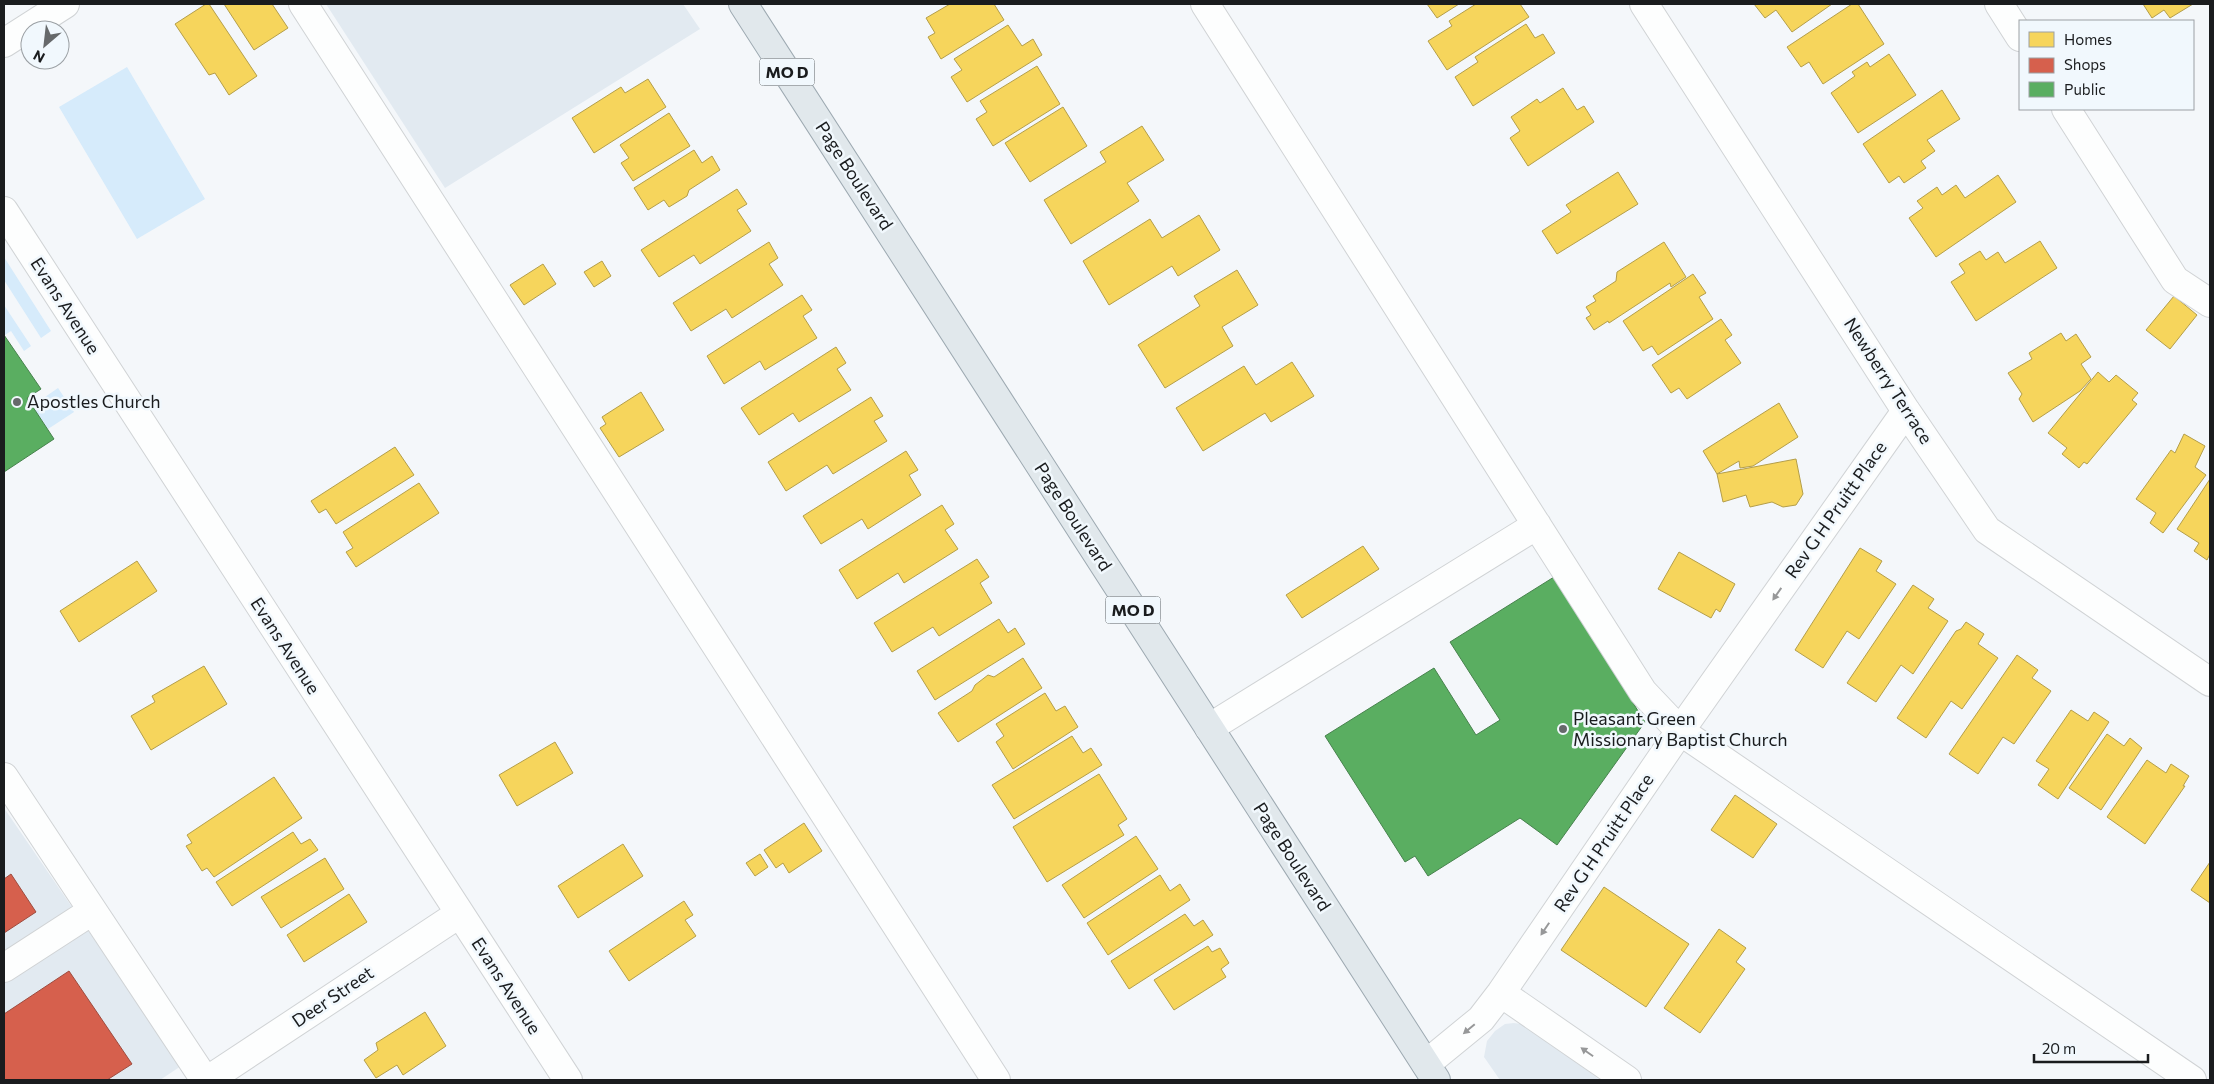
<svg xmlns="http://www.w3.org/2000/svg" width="2214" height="1084" font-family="Commissioner,sans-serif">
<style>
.built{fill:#e2eaf1}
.green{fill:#d6ebfb}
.homes{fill:#f6d55c;stroke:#b49e49}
.shops{fill:#d6604d;stroke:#9e4c3f}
.public{fill:#5aae61;stroke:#47824d}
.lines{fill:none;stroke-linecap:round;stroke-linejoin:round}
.minor-casing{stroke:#d0d3d5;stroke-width:30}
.major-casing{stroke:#9da9b1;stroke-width:30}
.minor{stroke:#fdfefe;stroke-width:28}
.major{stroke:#e1e8ec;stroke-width:28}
.oneway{fill:#979899}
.poi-dot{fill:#66696b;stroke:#f1f8fd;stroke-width:2}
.labels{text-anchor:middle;stroke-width:5;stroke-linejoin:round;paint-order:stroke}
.shield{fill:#f1f8fd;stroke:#5a5e61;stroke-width:1}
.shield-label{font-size:16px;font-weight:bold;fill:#1a1c1e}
.street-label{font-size:18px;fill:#1a1c1e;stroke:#f1f8fd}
.poi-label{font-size:18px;fill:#1a1c1e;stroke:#f1f8fd;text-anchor:start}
</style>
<rect width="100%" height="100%" fill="#f4f7fa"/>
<path class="built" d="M326 4H683L700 29 445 188Z
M4 808 181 1066 160 1080H4Z
M1514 1023 1527 1025 1600 1080H1500L1484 1057 1487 1041 1495 1031 1505 1024Z"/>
<path class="green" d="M127 67 205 199 137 239 59 107Z
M4 257 51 331 41 338 4 280Z
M4 305 31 346 24 351 11 331 5 335 4 333Z
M58 388 74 412 48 429 32 406Z"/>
<path class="homes" d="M206 4H209L257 76 229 95 215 73 209 75 175 24Z
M224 4H272L288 28 254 50Z
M950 4H994L1004 20 941 59 928 37 935 33 926 18Z
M1427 4H1459L1437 18Z
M1476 4H1520L1529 17 1447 70 1428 41 1452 26 1449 21Z
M1754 4H1832L1792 32 1776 10 1765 18Z
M1852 4H1858L1884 44 1823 84 1809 62 1801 67 1787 47Z
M2143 4H2193L2170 18 2164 10 2152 18Z
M1526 24 1535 38 1543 34 1555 53 1473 106 1455 77 1478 62 1475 57Z
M1008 25 1022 46 1033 39 1042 55 967 102 951 77 962 70 954 59Z
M1889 54 1916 95 1858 133 1831 93 1855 76 1852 72 1867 62 1870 67Z
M1037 66 1060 104 993 146 976 119 987 112 980 101Z
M648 79 666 107 594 153 572 118 621 87 625 93Z
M1563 88 1577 110 1584 106 1594 122 1528 166 1510 138 1520 131 1511 117 1537 99 1540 103Z
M1942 90 1960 119 1927 140 1935 151 1921 161 1926 168 1904 183 1899 176 1889 183 1863 144Z
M1063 107 1087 146 1030 182 1005 143Z
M669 113 690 146 633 181 621 163 629 158 620 145Z
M1142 126 1164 160 1127 183 1139 201 1071 244 1044 200 1106 162 1100 152Z
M694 150 702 163 712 156 720 170 689 190 687 196 669 207 664 200 648 210 634 188Z
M1618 172 1638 204 1557 254 1542 231 1571 212 1566 205Z
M1998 175 2016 202 1936 257 1909 218 1923 208 1917 201 1937 187 1942 195 1956 185 1965 198Z
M737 189 747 204 737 210 751 231 700 264 694 255 659 277 641 250Z
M1199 215 1220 250 1178 276 1172 266 1109 305 1083 261 1150 219 1162 238Z
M2040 241 2057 268 1976 321 1951 282 1965 273 1959 264 1980 251 1986 260 1998 252 2005 263Z
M769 242 778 258 769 264 783 285 732 318 726 309 691 331 673 303Z
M1664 242 1686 277 1671 287 1670 283 1609 323 1608 321 1594 330 1586 318 1591 315 1586 307 1596 301 1593 296 1616 281 1617 272Z
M602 261 611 276 594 287 584 272Z
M543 264 556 284 524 305 510 285Z
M1237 270 1258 305 1222 327 1233 346 1165 388 1138 345 1200 306 1194 296Z
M1693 274 1706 293 1699 297 1713 319 1658 355 1652 346 1643 351 1623 321Z
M802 295 812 310 803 316 817 338 765 370 760 361 724 384 707 356Z
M2174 296 2197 315 2170 349 2146 330Z
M1721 319 1732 335 1725 340 1741 363 1687 399 1679 388 1671 393 1652 365Z
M2061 333 2066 341 2076 334 2091 357 2081 364 2091 379 2080 391 2033 422 2019 399 2022 394 2008 373 2032 359 2029 353Z
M836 347 846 363 837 369 851 390 799 422 793 413 759 435 741 408Z
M1292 362 1314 396 1271 422 1265 413 1203 451 1176 408 1244 366 1256 385Z
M2098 372 2109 382 2116 375 2138 393 2132 400 2137 404 2087 464 2084 462 2079 468 2062 454 2067 448 2048 433Z
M641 392 664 430 619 457 600 428 606 424 602 417Z
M871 397 883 416 874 421 887 441 833 474 827 465 786 491 768 462Z
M1779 403 1798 437 1753 466 1740 468 1739 461 1717 474 1703 451Z
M2184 434 2205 446 2195 467 2206 475 2163 533 2150 523 2156 513 2136 499 2171 450 2175 453Z
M395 447 414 475 336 524 326 509 319 513 311 501Z
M906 451 918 470 909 475 921 495 868 529 862 519 821 544 803 516Z
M1796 459 1803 494 1796 505 1783 507 1772 502 1750 507 1746 495 1723 502 1717 474Z
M2210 479V554L2207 560 2194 551 2199 543 2177 529Z
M419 483 439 513 356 567 346 552 353 548 343 532Z
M942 505 954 524 945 530 958 549 904 583 898 573 857 599 839 570Z
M1363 546 1379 569 1302 618 1286 595Z
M1860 548 1882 561 1876 571 1896 584 1859 639 1847 631 1823 668 1795 650Z
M1679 552 1735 584 1720 612 1716 609 1711 618 1658 589Z
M977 559 989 577 980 583 992 603 939 636 933 627 892 652 874 623Z
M137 561 157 591 79 642 60 611Z
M1913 585 1934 599 1928 608 1948 621 1913 674 1901 665 1876 702 1847 683Z
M999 619 1008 633 1015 628 1025 644 935 700 917 671Z
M1966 622 1984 634 1978 644 1998 658 1962 709 1951 701 1926 738 1897 718 1956 631 1961 629Z
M2017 655 2038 670 2032 678 2051 691 2014 744 2003 737 1978 774 1949 754Z
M1023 658 1042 688 958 742 938 713 972 691 975 685 988 675 994 677Z
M204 666 227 704 151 750 131 716 155 702 152 696Z
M1045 693 1056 711 1065 706 1078 727 1013 769 996 742 1004 736 996 724Z
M2071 710 2088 721 2094 712 2109 722 2058 799 2038 785 2049 769 2036 761Z
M2107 734 2124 746 2130 738 2142 748 2101 810 2069 788Z
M1072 736 1083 753 1091 748 1102 765 1014 819 992 785Z
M555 742 573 773 517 806 499 775Z
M2147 760 2166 773 2171 764 2189 776 2183 786H2185L2145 844 2107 817Z
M1099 774 1127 819 1118 825 1124 835 1047 882 1013 827Z
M274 777 302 818 214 877 207 868 202 871 186 846 192 843 187 835Z
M1735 795 1777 824 1753 858 1711 830Z
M804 823 822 851 789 873 783 863 776 868 764 850Z
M293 832 301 844 310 839 318 850 232 906 216 882Z
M1136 836 1158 869 1084 918 1062 885Z
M623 844 643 876 578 918 558 886Z
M760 854 768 867 755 876 746 863Z
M325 858 344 889 281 928 261 897Z
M2210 862V903L2191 890Z
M1160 875 1170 891 1180 884 1190 900 1108 955 1087 923Z
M1604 887 1689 944 1646 1007 1561 950Z
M349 894 367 922 304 962 287 935Z
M684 901 693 915 685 920 696 936 629 981 609 951Z
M1185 914 1194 926 1203 920 1213 935 1129 989 1111 961Z
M1719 929 1746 948 1736 962 1745 969 1700 1033 1664 1008Z
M1208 946 1212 952 1220 948 1229 963 1221 969 1226 977 1174 1010 1154 980Z
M425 1012 446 1046 403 1075 397 1065 376 1078 364 1060 378 1050 376 1043Z"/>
<path class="shops" d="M11 874 36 912 4 933V879Z
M69 971 132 1064 107 1080H4V1014Z"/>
<path class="public" d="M4 335 41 389 27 398 54 439 4 472Z
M1554 577 1645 722 1557 845 1520 818 1428 876 1415 856 1405 862 1325 736 1434 668 1476 735 1500 720 1450 642Z"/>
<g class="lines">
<defs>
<path id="minor" d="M303 4 996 1080
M1205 4 1643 692 1680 731 2192 1080
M1644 4 1906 411 1987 530 2210 682
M1999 4 2020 37
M4 43 65 4
M2066 109 2175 280 2210 303
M4 211 568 1080
M1209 728 1537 525
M4 777 205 1080
M4 968 92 911
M1501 993 1627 1080
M1426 1064 1481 1019 1501 993 1680 731 1906 411
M208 1080 459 914"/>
<path id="major" d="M743 4 1436 1080"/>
</defs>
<use href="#minor" class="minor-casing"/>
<use href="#major" class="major-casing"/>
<use href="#minor" class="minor"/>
<use href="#major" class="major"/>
</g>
<defs><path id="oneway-solid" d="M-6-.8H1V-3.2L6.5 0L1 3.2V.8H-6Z" transform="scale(1.25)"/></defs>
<g class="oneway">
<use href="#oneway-solid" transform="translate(1777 594) rotate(125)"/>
<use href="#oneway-solid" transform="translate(1545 929) rotate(124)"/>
<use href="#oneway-solid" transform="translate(1469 1029) rotate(140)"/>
<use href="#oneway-solid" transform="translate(1587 1052) rotate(-145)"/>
</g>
<g class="poi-dot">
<circle cx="17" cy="402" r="5"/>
<circle cx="1563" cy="729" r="5"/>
</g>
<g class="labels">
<g class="shield">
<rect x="759.5" y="58.5" width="55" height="27" rx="4"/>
<rect x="1105.5" y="596.5" width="55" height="27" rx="4"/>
</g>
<g class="shield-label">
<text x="787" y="78">MO D</text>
<text x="1133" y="616">MO D</text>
</g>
<g class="street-label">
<text transform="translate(854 176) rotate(57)" y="6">Page Boulevard</text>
<text transform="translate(65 306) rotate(57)" y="6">Evans Avenue</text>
<text transform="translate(1888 381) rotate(57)" y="6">Newberry Terrace</text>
<text transform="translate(1836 510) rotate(-55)" y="6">Rev G H Pruitt Place</text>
<text transform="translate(1073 517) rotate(57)" y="6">Page Boulevard</text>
<text transform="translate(285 646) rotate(57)" y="6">Evans Avenue</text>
<text transform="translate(1604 843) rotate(-56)" y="6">Rev G H Pruitt Place</text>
<text transform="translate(1292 857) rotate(57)" y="6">Page Boulevard</text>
<text transform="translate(506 986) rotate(57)" y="6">Evans Avenue</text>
<text transform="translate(333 997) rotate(-34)" y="6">Deer Street</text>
</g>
<g class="poi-label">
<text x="27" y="408">Apostles Church</text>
<text x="1573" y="725">Pleasant Green<tspan x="1573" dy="21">Missionary Baptist Church</tspan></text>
</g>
</g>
<rect width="2214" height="1084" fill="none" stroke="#1a1c1e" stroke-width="10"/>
<rect x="2019" y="20" width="175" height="90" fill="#f1f8fd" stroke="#9ba0a4"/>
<rect x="2029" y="32" width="25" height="15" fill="#f6d55c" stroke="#9ba0a4"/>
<text x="2064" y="45" font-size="15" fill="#1a1c1e">Homes</text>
<rect x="2029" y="58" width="25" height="15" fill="#d6604d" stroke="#9ba0a4"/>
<text x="2064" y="70" font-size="15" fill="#1a1c1e">Shops</text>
<rect x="2029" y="82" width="25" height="15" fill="#5aae61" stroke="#9ba0a4"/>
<text x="2064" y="95" font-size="15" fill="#1a1c1e">Public</text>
<g transform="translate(45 45) rotate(208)"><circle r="24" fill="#f1f8fd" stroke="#9ba0a4"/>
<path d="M0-4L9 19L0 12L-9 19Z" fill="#66696b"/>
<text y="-8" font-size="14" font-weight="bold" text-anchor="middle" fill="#1a1c1e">N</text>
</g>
<path d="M2034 1054v8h114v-8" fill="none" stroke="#1a1c1e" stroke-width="2.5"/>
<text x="2042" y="1054" font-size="15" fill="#1a1c1e" stroke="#f1f8fd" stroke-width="4" paint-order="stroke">20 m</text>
</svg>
